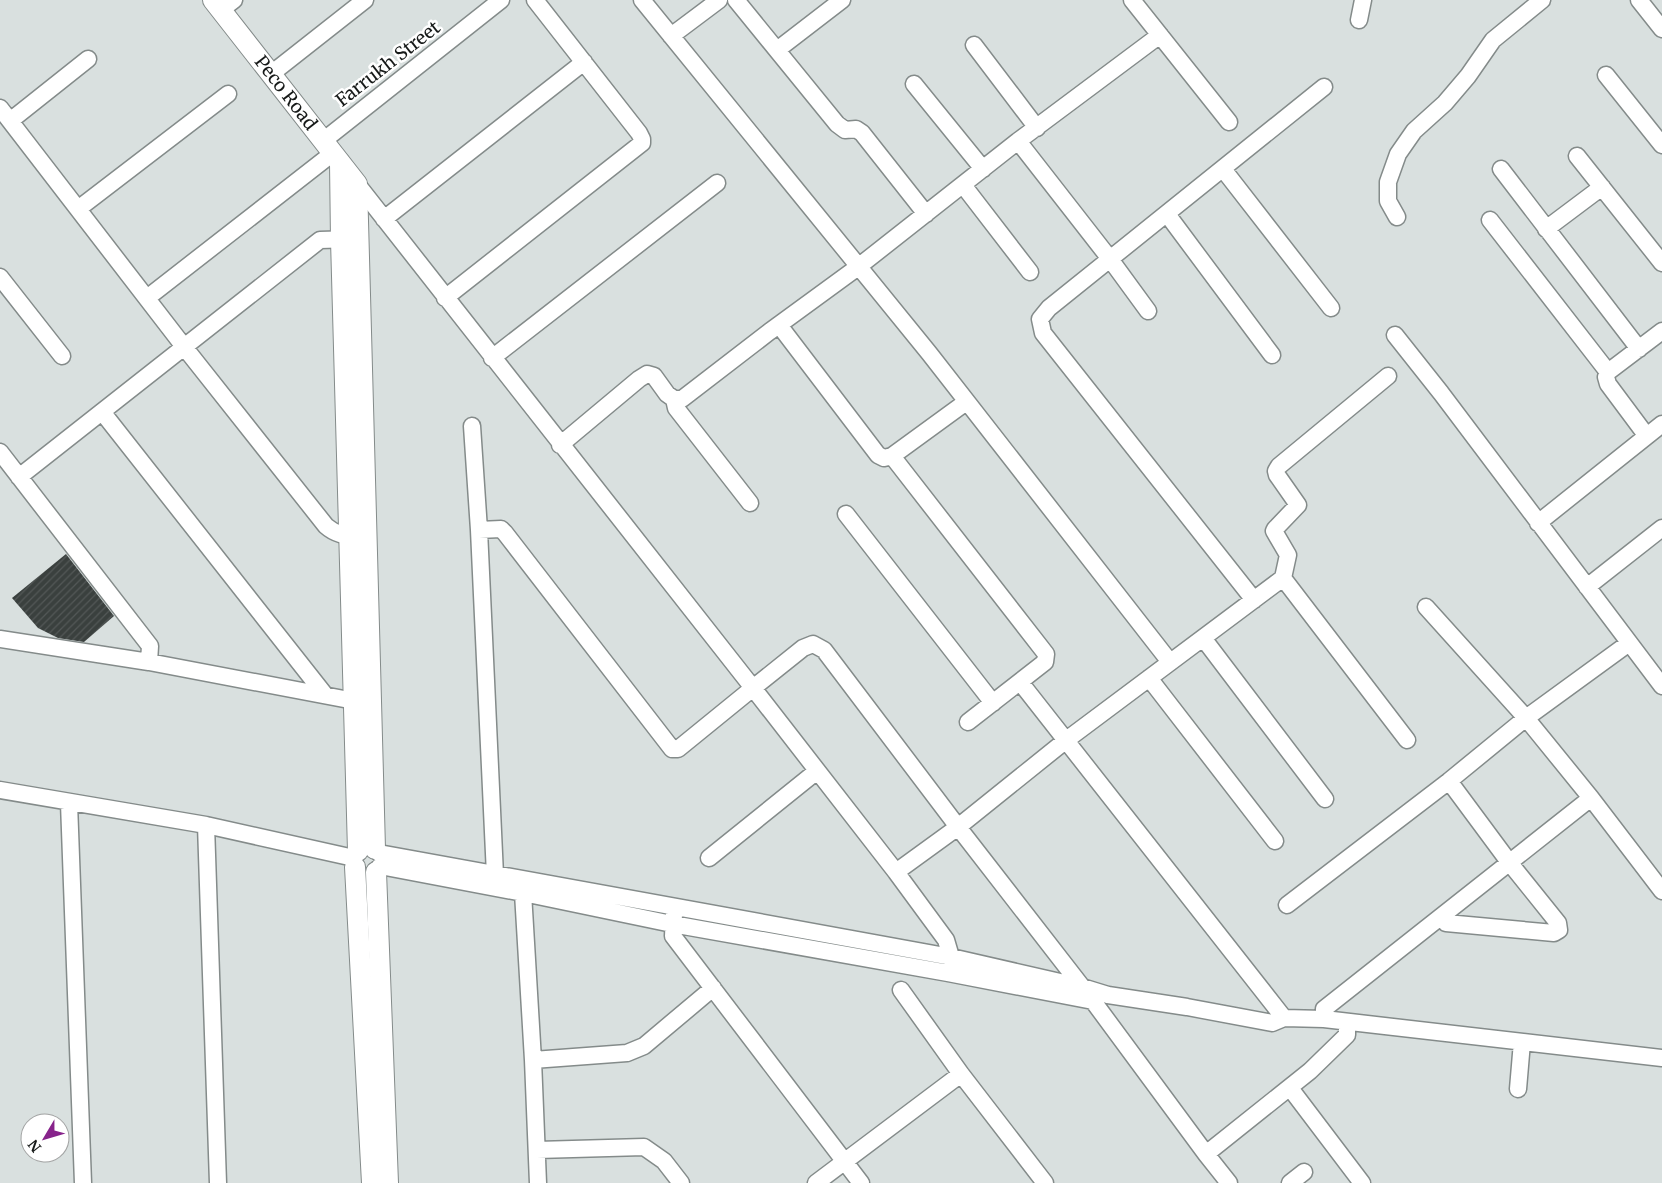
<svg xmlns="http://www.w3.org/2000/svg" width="1662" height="1183" font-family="Merriweather,serif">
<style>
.building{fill:url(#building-hatch)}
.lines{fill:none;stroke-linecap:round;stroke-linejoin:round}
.minor-casing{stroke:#848b8a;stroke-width:19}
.tertiary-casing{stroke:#848b8a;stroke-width:22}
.minor{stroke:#fff;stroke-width:16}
.tertiary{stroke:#fff;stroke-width:20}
.labels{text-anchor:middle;stroke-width:5;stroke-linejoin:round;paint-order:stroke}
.street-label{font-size:18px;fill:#161918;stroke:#fff}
</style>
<defs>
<pattern id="building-hatch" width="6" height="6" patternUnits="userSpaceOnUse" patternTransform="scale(1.25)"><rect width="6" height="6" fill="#3a403e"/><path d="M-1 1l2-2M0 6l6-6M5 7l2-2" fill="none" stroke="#535857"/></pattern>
</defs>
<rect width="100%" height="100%" fill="#d9e0df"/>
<path class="building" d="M66 554 114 616 84 642 58 638 38 628 12 598Z"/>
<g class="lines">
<defs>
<path id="minor" d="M642 0 929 353 1170 662
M736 0 837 124 845 130 856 129 862 133 926 214
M1132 0 1229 122
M1639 0 1662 29
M221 10 234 0
M1359 20 1363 0
M671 36 719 0
M974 45 1037 128
M777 50 842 0
M271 74 365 0
M1606 75 1662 145
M914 84 983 169
M0 108 185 348 326 526C336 535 348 537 361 537
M10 121 88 59
M323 141 501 0
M1018 141 1110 259 1148 311
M1577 156 1662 263
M1223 169 1331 308
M1501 169 1639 349
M357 184 753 688 678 749H672L505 533 501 529 479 530
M963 185 1030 272
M78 209 228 94
M1167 214 1272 355
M1397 217 1388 201V182L1398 154 1414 131 1445 103 1468 76 1493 40 1542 0
M384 219 584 62
M1490 220 1608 372
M1546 229 1602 187
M0 277 62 356
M147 298 333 153
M445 298 642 143V139L639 133 535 0
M779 325 878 455 884 458 892 456 962 405
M1395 335 1441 393 1662 686
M492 358 717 183
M674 399H682L769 332 858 267 1018 141 1160 35
M103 413 325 695
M472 426 479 530 495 875
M1646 435 1608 384 1606 377 1608 372 1662 331
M560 445 639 379 647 374 654 376 667 394 674 399 676 408 750 503
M0 452 150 646 149 662
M892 456 1046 654 1045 662 968 722
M19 477 320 240 353 239
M846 514 993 703
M1538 523 1662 424
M1283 578 1288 555 1274 531 1275 529 1298 505 1277 475 1276 471 1279 466 1388 376
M1587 587 1662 528
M1254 600 1043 333 1040 319 1049 308 1324 87
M1426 607 1526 718 1591 798 1662 891
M1203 638 1325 799
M0 639 149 662 365 703
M1149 678 1275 841
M1020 682 1284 1018
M0 790 206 825 354 858
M69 803 83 1183
M206 825 218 1183
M379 853 951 957 1082 987 1108 995 1187 1007 1272 1023 1284 1018 1324 1019 1662 1058
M709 858 817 771
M380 866 523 893 672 924 948 973 1093 1001 1096 1000
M896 872 958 827 1065 741 1283 578 1407 740
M524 883 523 893 533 1060 538 1183
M1287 905 1449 781 1526 718 1629 643
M674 914 673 936 861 1183
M1442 917 1446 923 1554 933 1559 930 1558 923 1509 862 1449 781
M948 973 951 957 946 940 896 872 753 688 803 648 813 644 824 650 958 827 1093 1001 1206 1154 1229 1183
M901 990 961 1074 1045 1183
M1324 1019V1009L1591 798
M533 1060 627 1053 644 1046 713 988
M1290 1088 1362 1183
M1518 1089 1522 1042
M537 1150 644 1147 664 1161 681 1183
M1206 1154 1310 1071 1347 1035V1022
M816 1183 961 1074
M1290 1183 1304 1172"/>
<g id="tertiary">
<path id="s1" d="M213 0 357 184 375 849"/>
<path d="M340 163 341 240 358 851"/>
<path d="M355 867 372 1183"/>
<path d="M376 872 388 1183"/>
</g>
</defs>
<use href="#minor" class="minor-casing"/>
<use href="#tertiary" class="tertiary-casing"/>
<use href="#minor" class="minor"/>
<use href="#tertiary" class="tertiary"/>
</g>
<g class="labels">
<g class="street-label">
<text transform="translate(388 64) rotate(-38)" y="6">Farrukh Street</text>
<text dy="6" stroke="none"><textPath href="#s1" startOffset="118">Peco Road</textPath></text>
</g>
</g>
<g transform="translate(45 1138) rotate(232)"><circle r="24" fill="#ffffff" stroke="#a2a3a3"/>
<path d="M0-4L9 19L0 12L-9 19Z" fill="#87238b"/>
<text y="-8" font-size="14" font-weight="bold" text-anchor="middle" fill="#161918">N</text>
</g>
</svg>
